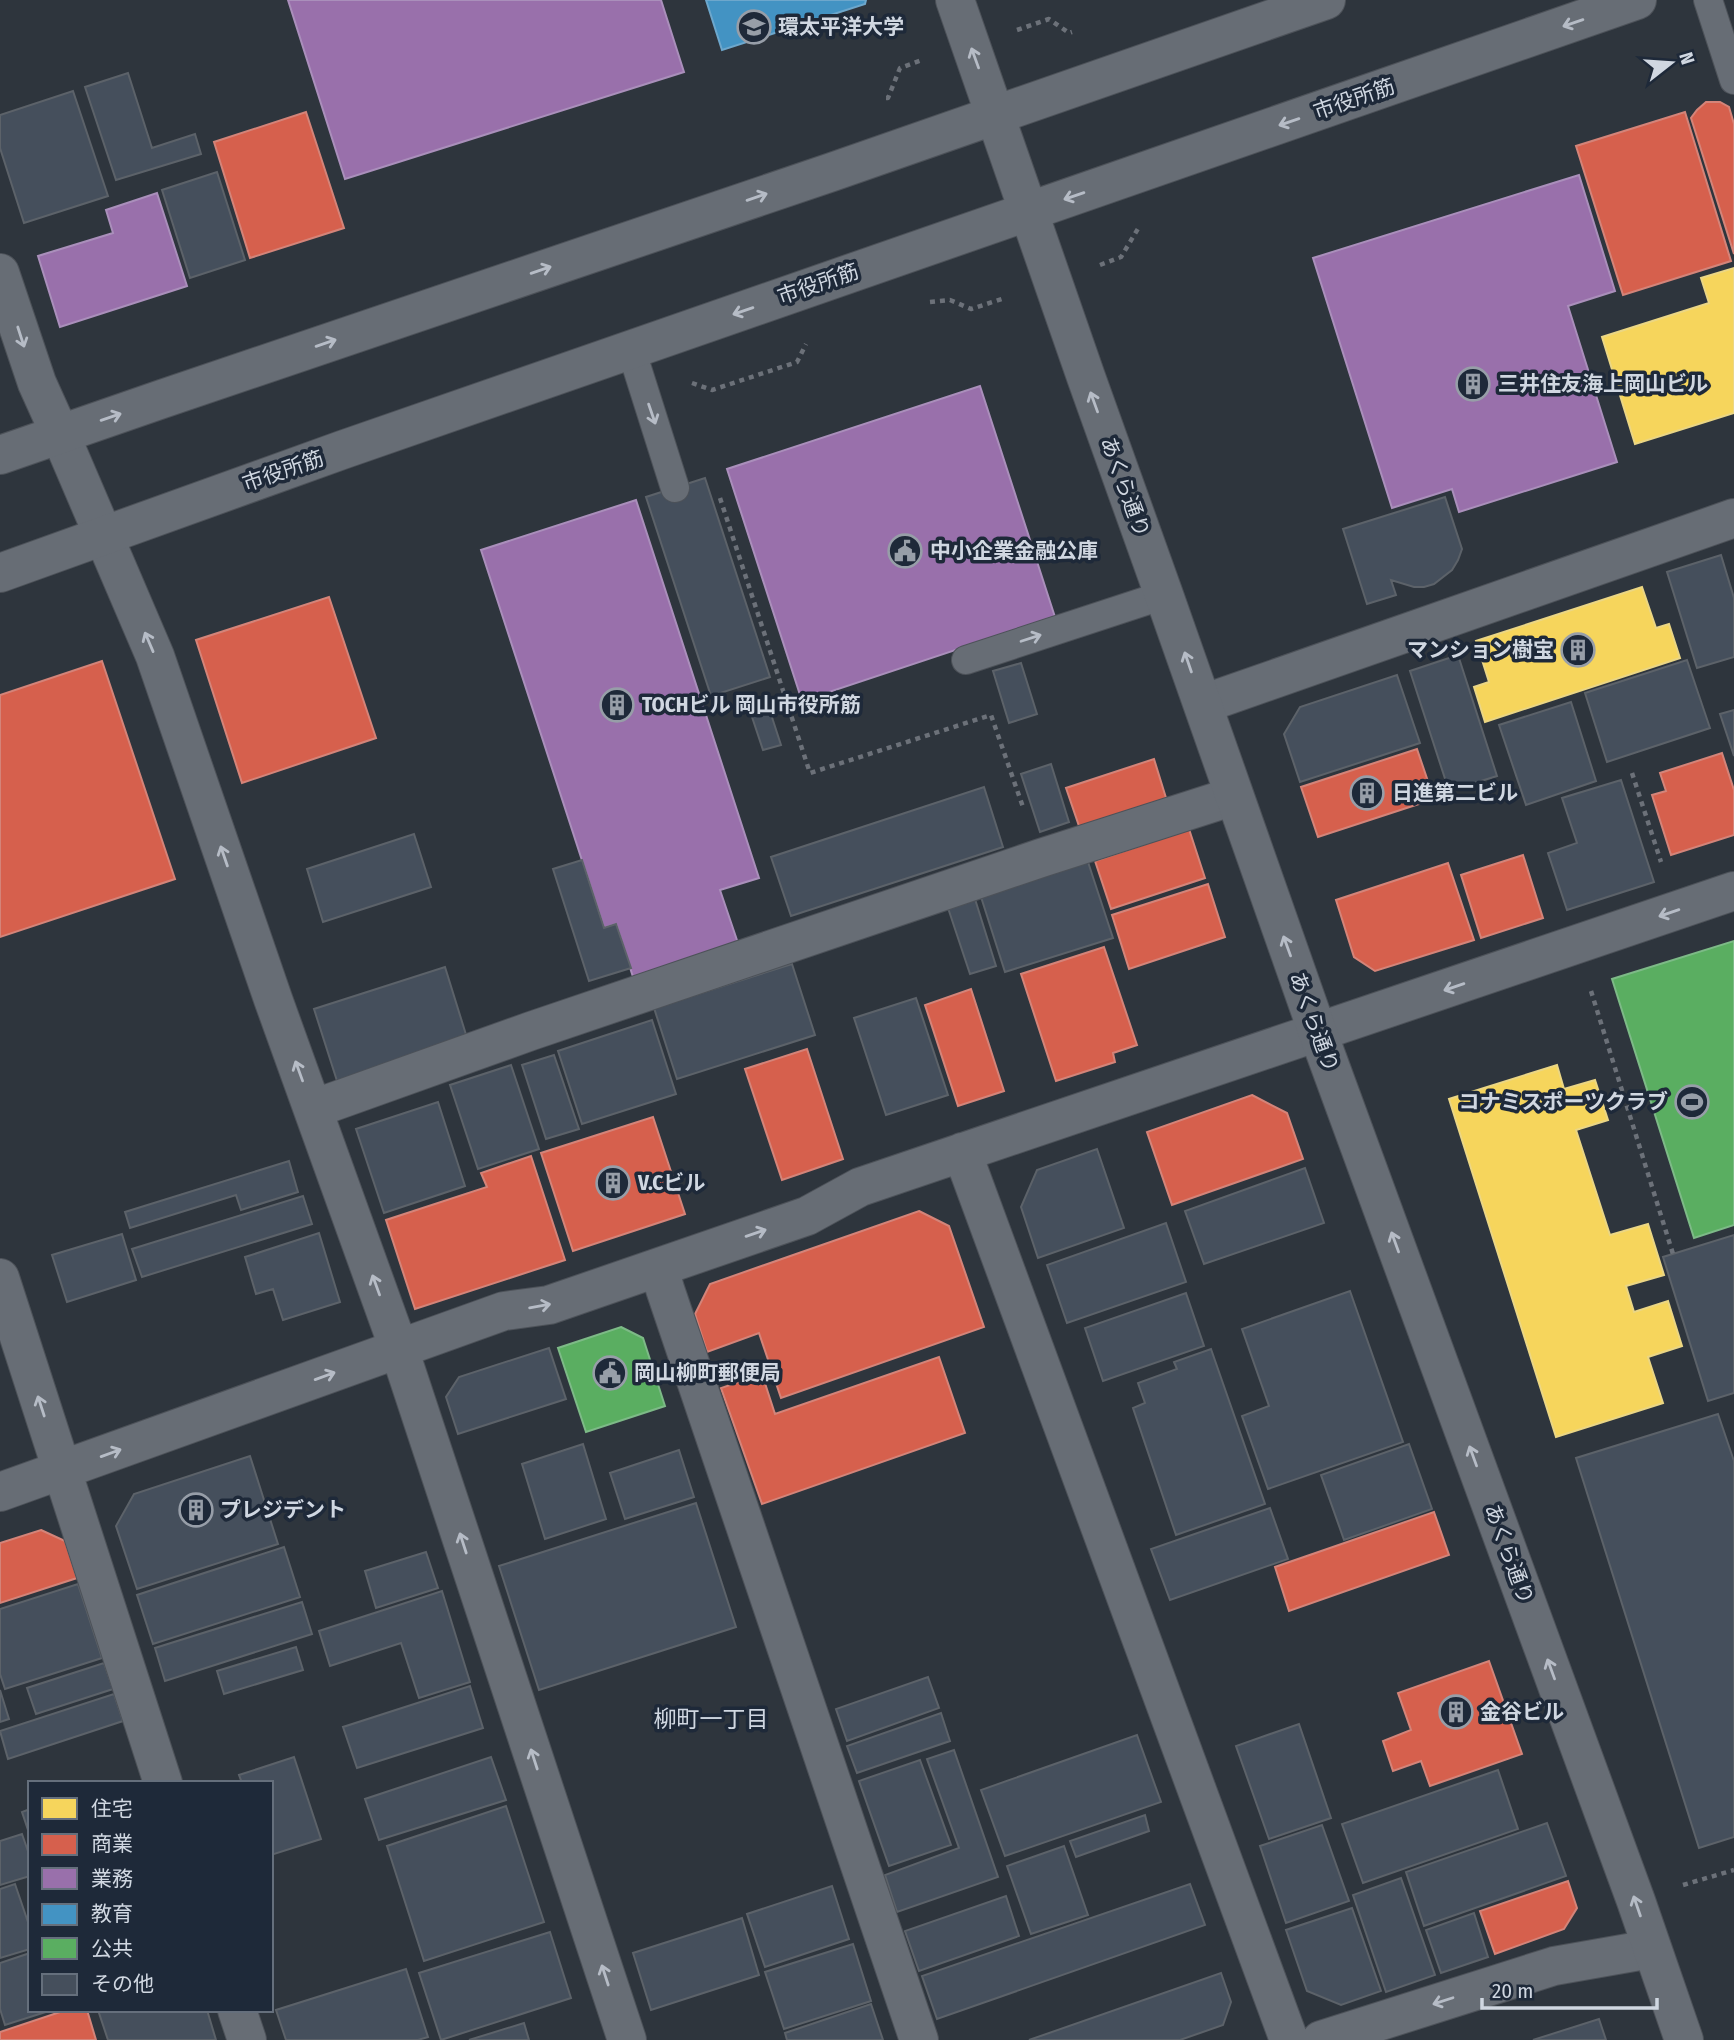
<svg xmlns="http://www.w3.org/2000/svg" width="1734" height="2040" font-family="'Fira Sans Condensed','Noto Sans JP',sans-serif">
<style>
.homes{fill:#f6d55c;stroke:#ebd684;stroke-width:2}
.shops{fill:#d6604d;stroke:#d48479;stroke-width:2}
.offices{fill:#9970ab;stroke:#aa8fbb;stroke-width:2}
.schools{fill:#4393c3;stroke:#6da7cc;stroke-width:2}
.public{fill:#5aae61;stroke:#7dba87;stroke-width:2}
.building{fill:#454f5c;stroke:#5c6269;stroke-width:2}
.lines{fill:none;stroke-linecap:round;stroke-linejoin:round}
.service-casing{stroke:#4d5259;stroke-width:30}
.minor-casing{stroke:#4d5259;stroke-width:40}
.tertiary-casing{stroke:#4d5259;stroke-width:40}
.path{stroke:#6c7179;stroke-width:4.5;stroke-dasharray:5 5;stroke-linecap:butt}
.service{stroke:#676d75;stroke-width:28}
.minor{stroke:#676d75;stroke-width:38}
.tertiary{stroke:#676d75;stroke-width:38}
.oneway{stroke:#b6bcc6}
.labels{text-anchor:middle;stroke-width:7;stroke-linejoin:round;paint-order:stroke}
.poi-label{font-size:21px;font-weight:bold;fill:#d0d7e1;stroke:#1e2939;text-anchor:start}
.street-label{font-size:21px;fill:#d0d7e1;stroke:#1e2939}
.neighbourhood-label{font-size:23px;fill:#d0d7e1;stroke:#1e2939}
</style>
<rect width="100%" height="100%" fill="#2e353d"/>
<path class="homes" d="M1734 268V413L1635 444 1602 337 1709 303 1701 278Z
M1642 587 1656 628 1669 624 1680 658 1485 722 1474 687 1489 682 1476 641Z
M1557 1065 1564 1089 1595 1080 1608 1120 1576 1130 1610 1235 1648 1224 1664 1275 1626 1286 1634 1312 1668 1301 1682 1346 1648 1357 1663 1403 1556 1437 1449 1099Z"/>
<path class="shops" d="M1706 102H1720L1729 107 1734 124V254L1691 118 1697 110Z
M306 112 344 228 250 258 214 142Z
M1685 112 1731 261 1623 295 1576 146Z
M329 597 376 738 242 783 196 640Z
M102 661 175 879 0 937V695Z
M1417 749 1434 799 1318 837 1301 787Z
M1722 753 1734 790V835L1671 855 1652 795 1666 791 1660 773Z
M1154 759 1167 801 1080 829 1066 788Z
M1189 829 1205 878 1111 909 1095 861Z
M1523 855 1543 918 1481 938 1461 875Z
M1448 863 1474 940 1375 971 1354 957 1336 900Z
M1208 884 1225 937 1129 969 1112 915Z
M1104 947 1137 1045 1113 1053 1115 1062 1056 1081 1021 974Z
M971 989 1004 1091 958 1106 925 1005Z
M807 1049 843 1159 782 1180 745 1069Z
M1252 1095 1287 1113 1303 1159 1172 1205 1147 1132Z
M653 1117 685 1214 573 1251 541 1153Z
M531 1156 565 1260 415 1309 386 1220 487 1187 481 1173Z
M919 1211 949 1226 984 1327 781 1398 759 1333 707 1352 695 1314 710 1284Z
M939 1357 965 1433 762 1504 721 1388 762 1374 775 1414Z
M1434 1512 1449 1555 1289 1611 1275 1567Z
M41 1530 65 1541 77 1578 0 1603V1543Z
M1489 1661 1522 1754 1430 1786 1421 1761 1393 1771 1383 1741 1411 1730 1398 1693Z
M1568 1881 1577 1908 1564 1929 1495 1954 1480 1911Z
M66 2010H87L96 2040H0V2032Z"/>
<path class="offices" d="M288 0H661L684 72 345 179Z
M1579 175 1615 291 1568 306 1617 462 1459 512 1452 489 1392 508 1313 258Z
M157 193 187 286 60 327 38 256 113 233 106 210Z
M980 386 1055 617 802 701 727 469Z
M636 500 759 878 720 890 739 946 634 980 616 924 604 928 481 550Z"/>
<path class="schools" d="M706 0H866L865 4 722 50Z"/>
<path class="public" d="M1734 941V1225L1694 1238 1612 979Z
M621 1327 643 1338 665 1406 586 1432 558 1348Z"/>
<path class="building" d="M128 73 152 148 195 134 201 154 116 180 85 87Z
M73 91 108 196 24 223 0 148V115Z
M217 172 245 260 190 278 162 190Z
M705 478 770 677 711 696 646 497Z
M1445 497 1462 549 1458 560 1452 570 1434 584 1424 587H1414L1391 580 1396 595 1367 604 1343 529Z
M1721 555 1734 598V657L1697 668 1667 572Z
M1458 655 1497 776 1449 791 1410 671Z
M1687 660 1710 728 1607 762 1585 693Z
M1021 663 1037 714 1009 723 993 671Z
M1397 675 1420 743 1300 782 1284 734 1300 707Z
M1571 702 1596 781 1526 805 1499 725Z
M768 705 781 745 763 750 750 711Z
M1734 710V756L1720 714Z
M1051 764 1069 822 1040 832 1021 774Z
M1621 780 1654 882 1567 910 1548 853 1577 843 1562 798Z
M984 787 1003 847 791 916 771 857Z
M414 834 431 887 323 922 307 869Z
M582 860 604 928 616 924 631 968 589 981 553 869Z
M1088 862 1113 938 1005 972 981 897Z
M975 899 996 966 970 974 948 908Z
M792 964 815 1035 677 1079 654 1008Z
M445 967 468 1041 338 1084 314 1009Z
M916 998 948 1095 886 1115 854 1018Z
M652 1020 676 1094 582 1124 558 1051Z
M554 1055 579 1129 546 1139 522 1065Z
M511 1065 539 1149 478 1169 450 1085Z
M438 1102 465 1186 384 1213 356 1129Z
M1097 1149 1124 1228 1038 1258 1021 1207 1037 1170Z
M289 1161 298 1192 241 1210 236 1195 130 1228 125 1212Z
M1305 1168 1324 1223 1204 1264 1185 1211Z
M303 1196 312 1224 142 1277 132 1249Z
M1166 1223 1186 1282 1067 1323 1047 1265Z
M319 1233 340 1302 283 1320 273 1289 256 1294 245 1257Z
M122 1234 136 1280 67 1302 52 1255Z
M1734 1235V1393L1708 1401 1663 1257Z
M1350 1291 1403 1442 1268 1489 1242 1416 1269 1406 1242 1329Z
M1186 1293 1204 1346 1103 1381 1085 1328Z
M549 1348 566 1399 458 1434 446 1397 459 1377Z
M1211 1349 1265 1504 1176 1535 1133 1408 1145 1403 1138 1383 1177 1369 1174 1362Z
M1718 1414 1734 1461V1837L1699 1848 1576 1458Z
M583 1444 606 1519 545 1539 522 1464Z
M1409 1444 1432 1509 1344 1540 1321 1475Z
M679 1450 694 1497 625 1519 610 1473Z
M250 1456 278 1544 137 1589 116 1526 134 1494Z
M696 1503 736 1627 539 1690 499 1566Z
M1270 1508 1288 1559 1170 1600 1151 1549Z
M284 1547 300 1597 153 1644 137 1595Z
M426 1552 438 1588 376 1608 365 1571Z
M78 1584 102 1658 5 1689 0 1674V1609Z
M442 1591 470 1682 419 1698 401 1643 330 1666 319 1631Z
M302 1602 312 1634 165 1681 155 1648Z
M296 1647 303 1670 224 1694 217 1671Z
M104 1663 113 1689 36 1714 27 1688Z
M928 1677 939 1708 847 1741 836 1709Z
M470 1686 483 1728 357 1768 343 1727Z
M0 1690 9 1719 0 1722Z
M114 1694 123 1721 8 1759 0 1731Z
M941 1713 950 1741 857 1773 847 1746Z
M1299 1724 1331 1818 1269 1839 1236 1746Z
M1137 1735 1161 1802 1005 1856 981 1790Z
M954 1750 998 1877 897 1912 885 1875 959 1848 927 1759Z
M294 1757 321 1839 271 1855V1783H242L239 1775Z
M491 1757 506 1800 379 1840 365 1799Z
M920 1760 951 1845 889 1866 859 1781Z
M1498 1770 1518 1829 1363 1883 1342 1824Z
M506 1806 544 1922 424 1961 387 1846Z
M30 1809V1836L22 1812Z
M1145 1815 1149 1831 1076 1857 1070 1841Z
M1547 1823 1566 1876 1424 1926 1406 1872Z
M1322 1825 1349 1901 1286 1923 1260 1846Z
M22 1834 30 1857V1876L0 1885V1841Z
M1064 1846 1088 1915 1031 1934 1007 1866Z
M1401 1878 1435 1975 1386 1992 1353 1895Z
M15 1884 30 1928V1949L0 1958V1889Z
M1190 1884 1205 1925 937 2019 922 1976Z
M832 1886 849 1939 765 1967 747 1914Z
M1006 1896 1019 1936 919 1971 905 1931Z
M1352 1908 1381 1991 1341 2005 1307 1991 1286 1930Z
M1474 1913 1488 1957 1441 1973 1426 1930Z
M742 1918 759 1975 651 2010 633 1953Z
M550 1932 571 1998 441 2040 419 1973Z
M853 1944 871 2001 784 2029 765 1972Z
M30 1953V2010H52L5 2025 0 2009V1963Z
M406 1969 428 2037 418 2040H286L276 2010Z
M1221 1973 1231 2002 1223 2025 1180 2040H1029Z
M871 2004 883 2040H787L785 2033Z
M98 2010H207L216 2040H108Z
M1599 2019 1606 2040H1533Z
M524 2023 529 2040H469Z"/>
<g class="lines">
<defs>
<path id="service" d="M1708 0 1734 80
M631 349 675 488
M966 660 1164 595"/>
<path id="minor" d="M60 434 155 656 273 999 399 1349 627 2040
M1203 704 1734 518
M313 1109 531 1031 1041 858 1234 796
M962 1152 1289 2040
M659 1267 665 1289 919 2040
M0 1278 163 1783
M0 1492 504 1311 549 1305 807 1216 860 1187 1734 891
M237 2010 247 2040
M1321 2040 1554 1966 1651 1949"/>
<path id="tertiary" d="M955 0 1086 377 1164 595 1318 1033 1636 1901 1684 2040
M0 273 37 383 60 434
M0 455 162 399 832 172 1326 0
M0 573 342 450 1637 0"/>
</defs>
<use href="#service" class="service-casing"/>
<use href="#minor" class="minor-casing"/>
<use href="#tertiary" class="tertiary-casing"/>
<path class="path" d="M1017 30 1049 19 1069 33 1072 32
M886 98H888L900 68 922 60
M1100 265 1121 257 1139 227
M930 302 950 300 971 309 1005 298
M692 383 712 390 797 362 806 344
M720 498 810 773 991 715 1024 810
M1632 773 1661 862
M1591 991 1673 1254
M1683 1885 1734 1870"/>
<use href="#service" class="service"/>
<use href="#minor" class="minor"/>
<use href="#tertiary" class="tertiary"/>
</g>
<defs><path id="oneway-shaft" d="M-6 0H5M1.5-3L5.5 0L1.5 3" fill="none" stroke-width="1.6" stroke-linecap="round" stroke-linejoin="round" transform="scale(1.75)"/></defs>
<g class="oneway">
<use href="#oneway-shaft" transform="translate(1573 23) rotate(161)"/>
<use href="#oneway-shaft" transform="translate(975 58) rotate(-110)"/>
<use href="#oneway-shaft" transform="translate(1289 122) rotate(161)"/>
<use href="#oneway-shaft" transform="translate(1074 196) rotate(161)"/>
<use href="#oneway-shaft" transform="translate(757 197) rotate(-19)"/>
<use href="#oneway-shaft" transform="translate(541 270) rotate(-19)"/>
<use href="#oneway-shaft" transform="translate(743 311) rotate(161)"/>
<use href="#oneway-shaft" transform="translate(21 337) rotate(72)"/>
<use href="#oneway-shaft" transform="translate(326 343) rotate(-19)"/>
<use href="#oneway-shaft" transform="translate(1094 402) rotate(-110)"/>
<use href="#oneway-shaft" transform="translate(652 414) rotate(71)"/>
<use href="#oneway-shaft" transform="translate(111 417) rotate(-19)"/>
<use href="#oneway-shaft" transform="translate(1031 638) rotate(-18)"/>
<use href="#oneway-shaft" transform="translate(149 642) rotate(-113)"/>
<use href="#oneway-shaft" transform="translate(1188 662) rotate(-109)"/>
<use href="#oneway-shaft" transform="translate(224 856) rotate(-109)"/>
<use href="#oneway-shaft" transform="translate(1669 913) rotate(161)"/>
<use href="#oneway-shaft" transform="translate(1287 946) rotate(-110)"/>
<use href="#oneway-shaft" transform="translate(1454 987) rotate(161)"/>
<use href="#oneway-shaft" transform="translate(299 1071) rotate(-110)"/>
<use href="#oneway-shaft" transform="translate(756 1233) rotate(-19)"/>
<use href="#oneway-shaft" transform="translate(1395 1242) rotate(-110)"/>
<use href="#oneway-shaft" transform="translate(376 1285) rotate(-110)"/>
<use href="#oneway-shaft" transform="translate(540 1306) rotate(-10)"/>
<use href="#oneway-shaft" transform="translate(325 1376) rotate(-20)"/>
<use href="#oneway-shaft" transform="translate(41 1406) rotate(-108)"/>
<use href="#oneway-shaft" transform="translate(111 1453) rotate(-20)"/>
<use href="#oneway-shaft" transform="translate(1473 1456) rotate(-110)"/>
<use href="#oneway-shaft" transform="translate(463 1543) rotate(-108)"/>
<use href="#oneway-shaft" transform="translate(1551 1669) rotate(-110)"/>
<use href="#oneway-shaft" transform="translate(534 1759) rotate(-108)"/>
<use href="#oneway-shaft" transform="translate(1637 1906) rotate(-109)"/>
<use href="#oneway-shaft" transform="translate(605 1975) rotate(-108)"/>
<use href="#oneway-shaft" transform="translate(1443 2001) rotate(162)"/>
</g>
<defs>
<symbol id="university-ring" viewBox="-11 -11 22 22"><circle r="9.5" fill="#1e2939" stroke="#979ea8" stroke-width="1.5"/><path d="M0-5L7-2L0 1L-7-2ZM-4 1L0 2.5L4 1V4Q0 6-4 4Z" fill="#979ea8"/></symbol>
<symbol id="building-ring" viewBox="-11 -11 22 22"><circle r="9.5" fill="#1e2939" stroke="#979ea8" stroke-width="1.5"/><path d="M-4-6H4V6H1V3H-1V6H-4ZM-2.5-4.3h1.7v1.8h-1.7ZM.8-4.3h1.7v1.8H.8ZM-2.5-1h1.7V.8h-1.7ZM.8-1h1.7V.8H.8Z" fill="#979ea8"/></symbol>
<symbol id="civic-ring" viewBox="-11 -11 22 22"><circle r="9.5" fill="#1e2939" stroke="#979ea8" stroke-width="1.5"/><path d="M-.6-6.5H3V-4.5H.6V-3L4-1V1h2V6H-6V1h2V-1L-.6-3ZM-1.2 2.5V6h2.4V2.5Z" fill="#979ea8"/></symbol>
<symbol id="stadium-ring" viewBox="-11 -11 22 22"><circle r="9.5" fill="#1e2939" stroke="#979ea8" stroke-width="1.5"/><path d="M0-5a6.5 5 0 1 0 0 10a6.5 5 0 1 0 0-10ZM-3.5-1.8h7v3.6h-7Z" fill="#979ea8"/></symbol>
</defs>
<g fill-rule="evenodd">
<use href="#university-ring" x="735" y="8" width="38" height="38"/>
<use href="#building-ring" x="1454" y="365" width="38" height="38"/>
<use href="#civic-ring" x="886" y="532" width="38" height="38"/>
<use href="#building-ring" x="1559" y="631" width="38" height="38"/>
<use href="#building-ring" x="598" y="686" width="38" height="38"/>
<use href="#building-ring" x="1348" y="774" width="38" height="38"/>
<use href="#stadium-ring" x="1673" y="1083" width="38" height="38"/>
<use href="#building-ring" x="594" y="1164" width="38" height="38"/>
<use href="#civic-ring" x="591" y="1354" width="38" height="38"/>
<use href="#building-ring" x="177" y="1491" width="38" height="38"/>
<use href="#building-ring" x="1437" y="1693" width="38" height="38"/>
</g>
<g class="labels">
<g class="poi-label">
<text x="778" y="34">環太平洋大学</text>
<text x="1498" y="391">三井住友海上岡山ビル</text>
<text x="930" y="558">中小企業金融公庫</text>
<text x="1554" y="657" text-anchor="end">マンション樹宝</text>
<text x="642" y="712">TOCHビル 岡山市役所筋</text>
<text x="1392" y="800">日進第二ビル</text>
<text x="1668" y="1109" text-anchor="end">コナミスポーツクラブ</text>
<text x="638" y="1190">V.Cビル</text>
<text x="634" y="1380">岡山柳町郵便局</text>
<text x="220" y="1517">プレジデント</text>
<text x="1480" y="1719">金谷ビル</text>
</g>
<g class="street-label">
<text transform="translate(1354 99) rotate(-19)" y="7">市役所筋</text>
<text transform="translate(818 284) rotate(-19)" y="7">市役所筋</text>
<text transform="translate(283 471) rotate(-19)" y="7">市役所筋</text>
<text transform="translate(1125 487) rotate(70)" y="7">あくら通り</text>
<text transform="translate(1314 1022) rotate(70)" y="7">あくら通り</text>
<text transform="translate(1509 1554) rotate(70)" y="7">あくら通り</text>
</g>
<g class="neighbourhood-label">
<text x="711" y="1727">柳町一丁目</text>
</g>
</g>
<rect x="28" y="1781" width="245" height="231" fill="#1e2939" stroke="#656f7c" stroke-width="2"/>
<rect x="42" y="1798" width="35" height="21" fill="#f6d55c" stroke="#656f7c" stroke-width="2"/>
<text x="91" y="1816" font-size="21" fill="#d0d7e1">住宅</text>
<rect x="42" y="1834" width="35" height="21" fill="#d6604d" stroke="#656f7c" stroke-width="2"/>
<text x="91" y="1851" font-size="21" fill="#d0d7e1">商業</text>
<rect x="42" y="1868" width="35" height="21" fill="#9970ab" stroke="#656f7c" stroke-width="2"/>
<text x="91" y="1886" font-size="21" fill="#d0d7e1">業務</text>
<rect x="42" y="1904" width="35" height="21" fill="#4393c3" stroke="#656f7c" stroke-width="2"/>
<text x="91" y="1921" font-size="21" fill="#d0d7e1">教育</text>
<rect x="42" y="1938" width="35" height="21" fill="#5aae61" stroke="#656f7c" stroke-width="2"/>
<text x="91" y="1956" font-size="21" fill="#d0d7e1">公共</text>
<rect x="42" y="1974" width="35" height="21" fill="#454f5c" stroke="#656f7c" stroke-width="2"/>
<text x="91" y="1991" font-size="21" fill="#d0d7e1">その他</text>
<g transform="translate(1671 63) rotate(73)" stroke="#1e2939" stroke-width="5" paint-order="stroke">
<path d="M0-5L12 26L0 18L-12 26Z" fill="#d0d7e1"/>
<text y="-10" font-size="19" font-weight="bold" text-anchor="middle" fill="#d0d7e1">N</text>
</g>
<path d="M1482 1998v10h175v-10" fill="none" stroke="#d0d7e1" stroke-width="3.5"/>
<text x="1492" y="1998" font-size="21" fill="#d0d7e1" stroke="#1e2939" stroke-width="5" paint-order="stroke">20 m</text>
</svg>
